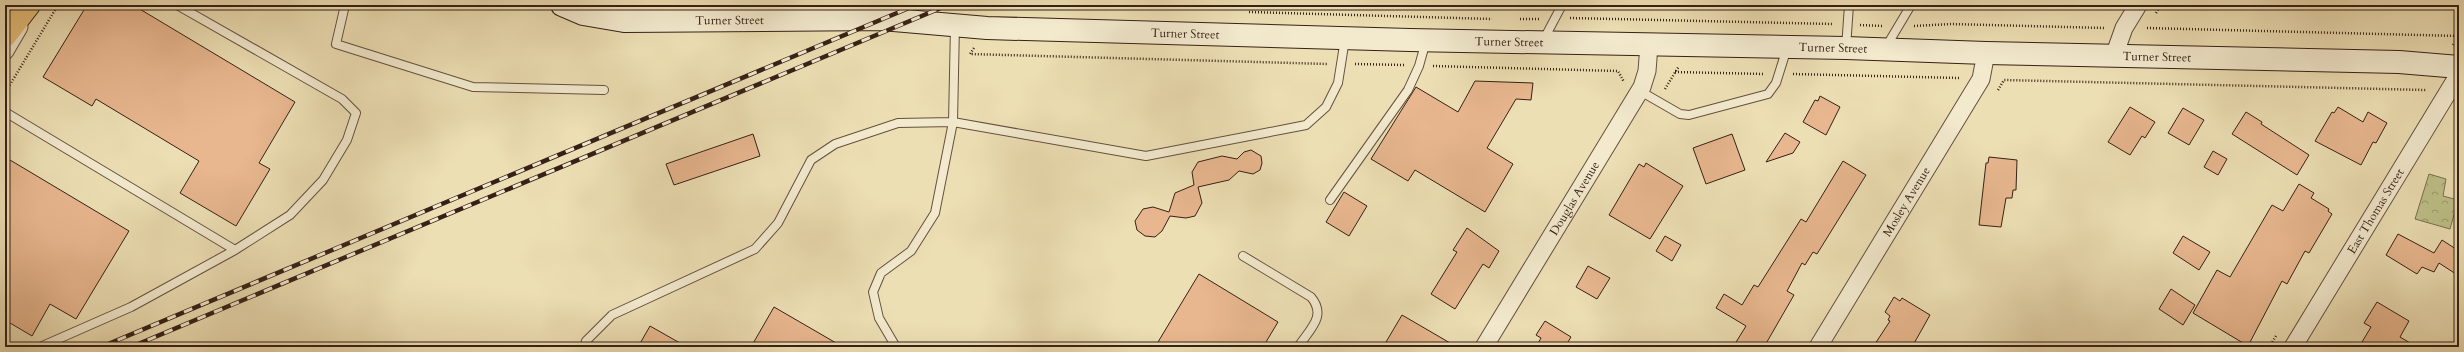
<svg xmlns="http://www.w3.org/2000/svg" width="2464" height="352" font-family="Cardo,serif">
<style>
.park{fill:url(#park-crowns);stroke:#7a7050}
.building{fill:#e8b78f;stroke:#362016}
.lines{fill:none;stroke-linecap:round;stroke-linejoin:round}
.lane-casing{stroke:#64503e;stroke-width:10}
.street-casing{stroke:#64503e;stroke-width:19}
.secondary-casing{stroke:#362016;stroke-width:24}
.primary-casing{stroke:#362016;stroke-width:24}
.path{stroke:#362016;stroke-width:2.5;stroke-dasharray:1 2;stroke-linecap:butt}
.lane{stroke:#f3eace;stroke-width:8}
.street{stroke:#f3eace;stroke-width:17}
.secondary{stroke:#f3eace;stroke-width:22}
.primary{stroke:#e6c07a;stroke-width:22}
.rail-casing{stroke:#362016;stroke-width:4.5}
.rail{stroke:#f3eace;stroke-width:3;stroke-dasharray:9;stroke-linecap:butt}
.labels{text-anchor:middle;stroke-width:3;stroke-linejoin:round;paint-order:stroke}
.street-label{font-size:12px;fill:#362016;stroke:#f3eace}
</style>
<defs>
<pattern id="park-crowns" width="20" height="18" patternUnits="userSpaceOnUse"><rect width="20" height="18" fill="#bec089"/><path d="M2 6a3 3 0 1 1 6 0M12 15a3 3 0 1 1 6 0" fill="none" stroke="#9b9c6f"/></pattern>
</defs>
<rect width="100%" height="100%" fill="#eddfb4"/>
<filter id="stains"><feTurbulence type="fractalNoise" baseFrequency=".005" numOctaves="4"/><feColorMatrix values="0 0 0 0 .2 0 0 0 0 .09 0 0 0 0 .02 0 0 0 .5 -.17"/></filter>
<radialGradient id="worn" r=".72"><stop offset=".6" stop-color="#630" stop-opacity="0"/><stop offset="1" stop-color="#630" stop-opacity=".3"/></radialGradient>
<path class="park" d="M2429 174 2446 179 2443 196 2458 200 2450 229 2415 219Z"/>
<path class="building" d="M87 5H133L295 102 259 163 270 169 236 226 180 193 199 161 96 99 92 106 43 77Z
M1475 81 1533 83 1531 100 1516 99 1487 148 1513 164 1485 212 1415 170 1408 181 1371 159 1416 87 1458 112Z
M1820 96 1840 107 1826 135 1803 122 1815 100 1818 101Z
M2130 107 2155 122 2145 138 2142 136 2130 155 2108 142Z
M2338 107 2363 122 2368 112 2387 123 2376 143 2373 142 2361 165 2315 141 2332 112 2334 113Z
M2183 108 2204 120 2189 145 2168 133Z
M2246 112 2262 122 2261 124 2309 155 2297 175 2232 134Z
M1785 133 1800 142 1793 153 1766 162Z
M753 134 760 156 674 185 666 164Z
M1732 134 1745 170 1706 184 1693 148Z
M1251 150 1261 156 1262 163 1260 170 1253 174 1239 171 1229 180 1198 187 1202 203 1195 216 1186 218 1170 216 1162 231 1155 237 1145 236 1137 230 1135 221 1143 209 1153 207 1169 212 1175 193 1194 185 1192 172 1198 162 1222 156 1237 159 1244 152Z
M2213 151 2227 159 2218 175 2204 167Z
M5 157 129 231 76 319 50 304 32 336 5 320Z
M1989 157 2017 160 2016 190H2013L2012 198H2006L2001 227 1979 225 1986 163H1988Z
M1843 161 1866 175 1817 254 1813 252 1805 265 1802 263 1787 291 1794 295 1764 347H1733L1746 326 1716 308 1724 294 1742 305 1754 285 1758 287 1801 219 1806 222Z
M1646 163 1683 186 1650 239 1609 215 1639 164 1644 167Z
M2299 184 2314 193 2311 198 2329 209 2328 211 2332 214 2309 253 2305 251 2287 284 2282 281 2248 346 2193 313 2217 270 2230 277 2272 205 2283 211Z
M1344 192 1367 206 1349 236 1326 222Z
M1467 228 1499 251 1489 268 1483 264 1455 309 1431 294 1457 252 1453 250Z
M2398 234 2434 253 2442 240 2459 251V276L2439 263 2434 272 2422 267 2417 274 2386 255Z
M1665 236 1681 245 1672 261 1656 251Z
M2183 236 2210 252 2199 270 2173 253Z
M1588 266 1610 278 1597 299 1576 287Z
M1199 274 1278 322 1263 347H1155Z
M2171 289 2195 305 2183 325 2159 309Z
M1894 297 1900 301 1902 298 1930 315 1912 347H1873L1890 321 1888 320 1890 316 1885 312Z
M2377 302 2409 321 2400 337 2417 347H2359L2371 327 2364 323Z
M774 307 843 347H751Z
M1402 315 1457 347H1383Z
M1545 321 1571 337 1565 347H1536L1541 338 1536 335Z
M650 326 687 347H638Z"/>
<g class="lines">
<defs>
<path id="lane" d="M345 5 336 44 473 87 604 90
M688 20 689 5
M1543 41 1562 5
M1886 47 1911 5
M1846 48 1849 5
M1640 91 1680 114 1689 115 1768 94 1776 83 1787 48
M5 112 235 250
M1330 200 1408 90 1419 66 1426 41
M1243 256 1311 297C1327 316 1310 329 1298 347
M40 347 131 307 235 250 290 215 323 180 347 140 356 113 342 99 177 5
M584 347 586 341 612 315 755 249 778 223 811 160 835 144 898 123 953 122 1146 156 1306 125 1326 107 1338 83 1345 39
M896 347 879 318 873 292 881 273 911 251 935 213 953 122 955 25"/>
<g id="street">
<path d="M776 20 785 5"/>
<path d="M5 51 19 27"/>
<path d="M2114 56 2124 28 2138 5"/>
<path id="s1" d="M1484 347 1642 87 1647 71 1649 45"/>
<path id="s2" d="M1818 347 1981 79 1986 53"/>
<path id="s3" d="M2293 347 2459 74"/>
</g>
<g id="secondary">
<path id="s4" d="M562 5 583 14 624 21 882 19 987 28 1410 40 1846 48 1986 53 2399 62 2459 67"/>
</g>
<path id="primary" d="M5 36 29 5"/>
</defs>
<use href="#lane" class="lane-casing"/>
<use href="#street" class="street-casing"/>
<use href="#secondary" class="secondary-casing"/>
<use href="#primary" class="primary-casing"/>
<path class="path" d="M1249 12 1492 19
M2156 13 2161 5
M1570 18 1833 24
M1520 19H1539
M1860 25 1883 26
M1914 26 1951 24 2105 28
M2147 28 2458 36
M2453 45 2459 35
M974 48 970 54 1328 64
M1355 64 1404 65
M1433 66 1618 71 1624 82
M1675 72 1764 74
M1793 74 1959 78
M1665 89 1679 66
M1998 90 2004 80 2426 90
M5 93 58 5
M2269 347 2276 336"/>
<use href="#lane" class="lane"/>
<use href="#street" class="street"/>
<use href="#secondary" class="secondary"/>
<use href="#primary" class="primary"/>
<defs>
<path id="rail" d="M101 347 916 5
M131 347 948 5"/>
</defs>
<use href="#rail" class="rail-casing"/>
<use href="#rail" class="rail"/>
</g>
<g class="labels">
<g class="street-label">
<text dy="4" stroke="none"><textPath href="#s4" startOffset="170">Turner Street</textPath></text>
<text dy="4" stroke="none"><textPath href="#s4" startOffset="626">Turner Street</textPath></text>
<text dy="4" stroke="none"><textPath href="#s4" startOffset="950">Turner Street</textPath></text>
<text dy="4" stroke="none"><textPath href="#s4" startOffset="1274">Turner Street</textPath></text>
<text dy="4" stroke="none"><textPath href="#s4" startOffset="1598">Turner Street</textPath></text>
<text dy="4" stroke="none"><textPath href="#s1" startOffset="174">Douglas Avenue</textPath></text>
<text dy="4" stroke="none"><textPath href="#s2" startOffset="170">Mosley Avenue</textPath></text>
<text dy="4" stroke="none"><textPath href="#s3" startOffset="159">East Thomas Street</textPath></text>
</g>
</g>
<rect width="2464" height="352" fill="none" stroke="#eddfb4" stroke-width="20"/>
<rect x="6" y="6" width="2452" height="340" fill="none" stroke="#362016" stroke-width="2"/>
<rect x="10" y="10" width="2444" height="332" fill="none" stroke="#362016"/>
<rect width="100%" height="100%" filter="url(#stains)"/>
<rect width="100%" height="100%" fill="url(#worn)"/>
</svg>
